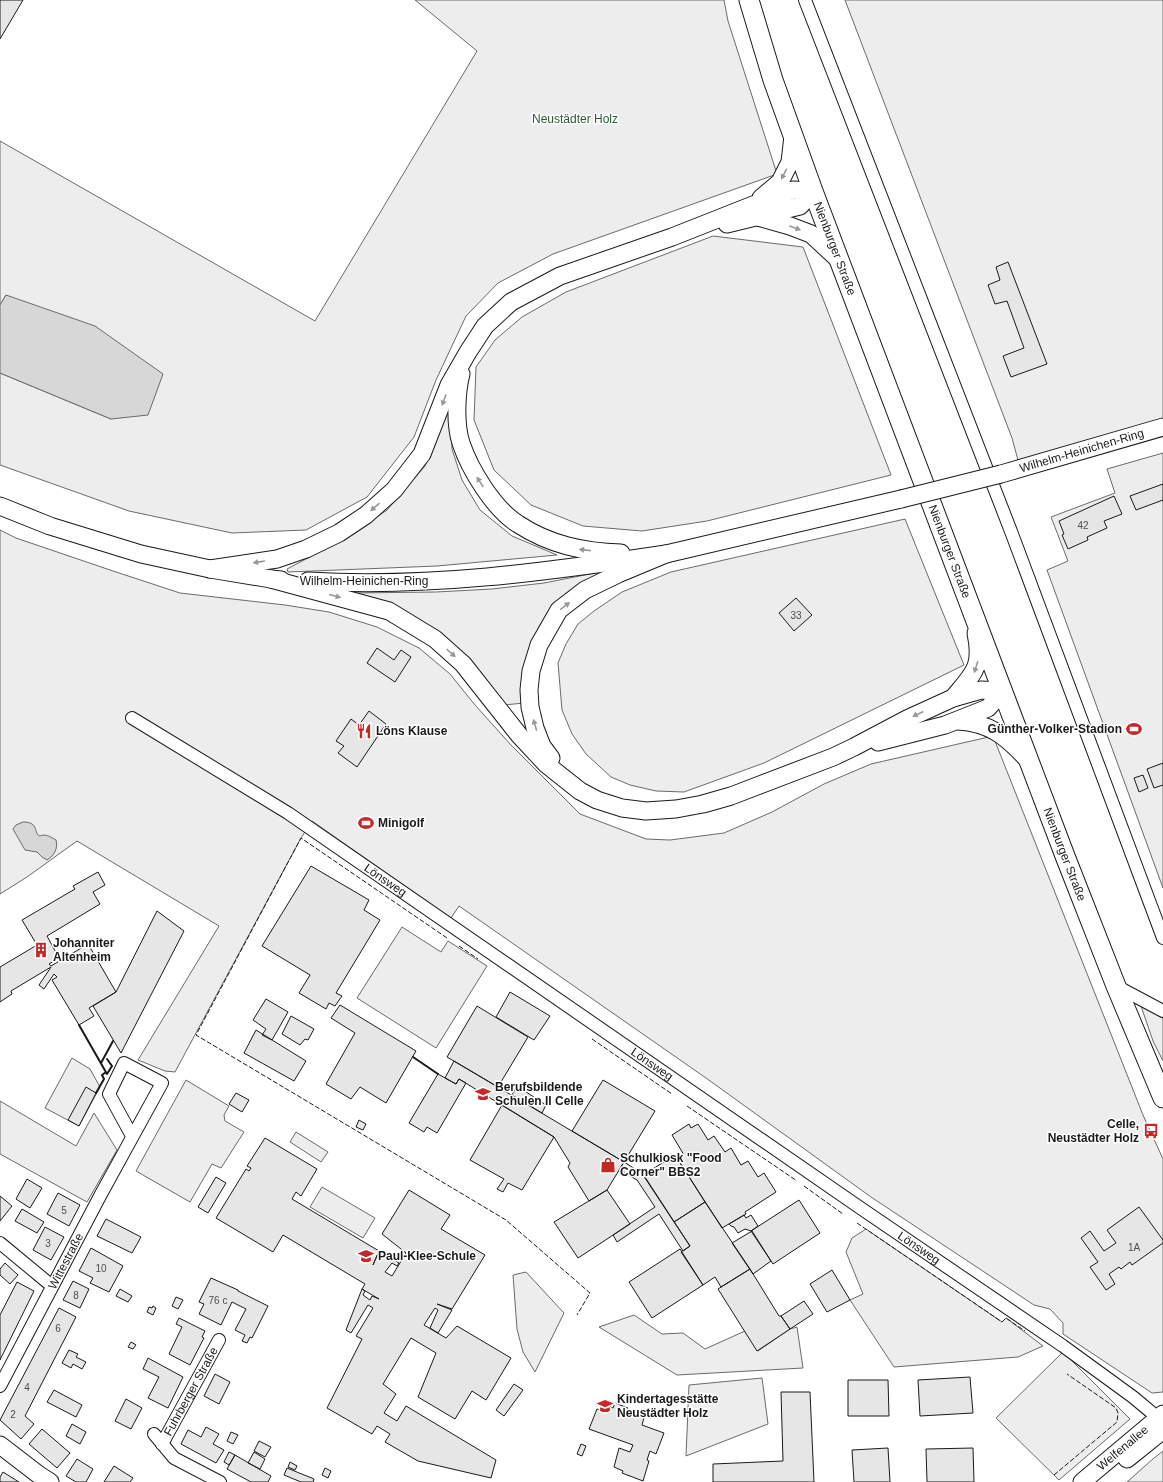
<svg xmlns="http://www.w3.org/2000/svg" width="1163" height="1482" font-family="Arial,sans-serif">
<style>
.built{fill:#ededed;stroke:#6a6a6a}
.water{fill:#d7d7d7;stroke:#6a6a6a}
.building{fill:#e6e6e6;stroke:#1a1a1a}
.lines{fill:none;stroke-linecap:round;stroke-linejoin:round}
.minor-casing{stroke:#1a1a1a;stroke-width:14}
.secondary-casing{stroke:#1a1a1a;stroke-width:19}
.primary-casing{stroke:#1a1a1a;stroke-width:21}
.minor{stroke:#fff;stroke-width:12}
.secondary{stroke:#fff;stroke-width:17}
.primary{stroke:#fff;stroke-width:19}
.secondary-bridge-casing{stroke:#1a1a1a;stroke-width:19;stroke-linecap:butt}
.secondary-bridge{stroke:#fff;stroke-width:17}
.fence{stroke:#1a1a1a;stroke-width:1;stroke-dasharray:5 2;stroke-linecap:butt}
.wall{stroke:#1a1a1a;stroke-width:2}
.oneway{fill:#989898}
.labels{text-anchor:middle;stroke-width:3;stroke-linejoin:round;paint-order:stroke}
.number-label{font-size:10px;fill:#4d4d4d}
.park-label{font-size:12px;fill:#2b5a34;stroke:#fff}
.street-label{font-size:12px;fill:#1a1a1a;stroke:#fff}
.poi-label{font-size:12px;font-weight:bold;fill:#1a1a1a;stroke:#fff;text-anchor:start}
</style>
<rect width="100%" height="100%" fill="#fff"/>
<path class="built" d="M415 0H724L728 21 777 174 553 254 498 283 466 316 436 380 414 437 367 497 306 530 232 533 129 511 0 465V373L111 419 6 295 0 305V141L315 321 477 51Z
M845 0H1163V420L1019 464 1012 438Z
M713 236 803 247 891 475 707 521 642 531 583 526 531 505 494 470 474 420 476 367 495 340 522 317 566 292Z
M451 403 452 449 462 480 480 510 512 536 557 555 437 566 288 572 287 569 346 538 387 510 425 466Z
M1163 453V888L1047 570 1068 561 1051 517 1115 493 1107 469Z
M905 519 964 665 764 763 684 792 656 791 630 785 611 777 586 754 572 734 562 710 558 663 566 644 578 624 594 611 622 592 671 572Z
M0 530 16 538 113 571 180 593 285 605 329 612 377 627 419 648 450 674 475 705 511 745 580 814 646 839 670 840 724 833 772 812 824 784 871 764 993 736 1143 1115 1163 1159V1392L1152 1393 1063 1334V1323L1050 1309 1034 1305 871 1197 706 1078 459 906 451 918 312 821 301 838 175 1072 165 1071 138 1060 219 926 77 841 27 877 0 894Z
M605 571 568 592 553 605 540 625 531 644 524 703 504 705 482 677 351 593 436 592 492 589 544 583Z
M402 927 441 952 448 941 487 966 436 1048 357 998Z
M1141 1006 1163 1018V1061L1153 1041Z
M72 1058 90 1069 100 1087 79 1126 45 1108Z
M186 1080 229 1106 224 1115 225 1121 244 1132 221 1168 212 1164 190 1202 136 1171Z
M0 1101 76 1146 94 1113 117 1150 87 1202 0 1154Z
M296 1132 328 1152 321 1162 290 1142Z
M322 1187 375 1218 363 1238 310 1207Z
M866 1229 1002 1322 1006 1318 1043 1346 1018 1357 894 1367 850 1300 863 1294 846 1252 852 1238Z
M526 1272 564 1313 535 1372 523 1352 517 1329 513 1275Z
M634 1315 662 1334 683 1333 705 1349 745 1331 758 1351 790 1329 797 1327 803 1368 677 1375 599 1327Z
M1063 1352 1130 1419 1059 1480 996 1418Z
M762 1378 768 1424 686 1456 689 1385Z
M1163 1451V1482H1127L1154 1458Z"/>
<path class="water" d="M6 295 95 326 163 374 148 415 111 419 0 373V305Z
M23 822C40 822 33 834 40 836 41 836 42 835 43 835 48 835 51 837 56 840 58 848 55 855 47 860L42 857 37 852 25 850 13 829 16 825Z"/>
<path class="building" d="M0 0H23L0 39Z
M1008 262 1047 364 1011 377 1003 356 1024 348 1007 301 995 304 988 285 1000 280 996 267Z
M1163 484V500L1136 510 1130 496Z
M1114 496 1122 514 1104 521 1107 528 1087 537 1088 540 1068 549 1062 535 1064 534 1059 521Z
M796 598 812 615 794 631 779 613Z
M377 648 394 660 401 650 411 657 395 682 367 663Z
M369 711 386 724 357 767 338 753 344 746 336 741 351 719 359 725Z
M1163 763V785L1154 788 1147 769Z
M1143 775 1148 788 1139 792 1134 778Z
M311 866 369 900 364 910 380 920 336 993 342 996 335 1006 329 1003 326 1009 299 993 310 975 262 946Z
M98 872 105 885 93 892 100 904 47 936 59 958 49 964 51 966 88 944 116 992 89 1008 94 1016 79 1025 52 980 57 977 54 974 44 989 39 985 51 967 11 991 12 994 0 1002V967L37 945 22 920 75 889 73 886Z
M157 911 184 931 121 1053 93 1006 116 992Z
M510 992 550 1016 534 1040 496 1017Z
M266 999 288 1012 272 1040 262 1035 266 1029 253 1020Z
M340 1005 416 1051 386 1103 360 1087 351 1099 326 1084 355 1033 331 1018Z
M477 1006 528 1037 498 1087 447 1057Z
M291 1016 314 1029 308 1040 305 1039 300 1045 282 1034Z
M256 1030 306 1061 294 1081 244 1053Z
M454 1061 624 1162 607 1190 589 1201 568 1167 570 1163 554 1137 459 1079 456 1084 445 1078Z
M438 1074 456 1084 459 1079 466 1083 437 1133 427 1127 424 1132 409 1123Z
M603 1080 655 1111 624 1162 572 1131Z
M517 1086 546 1105 542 1113 512 1095Z
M86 1087 96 1093 79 1126 68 1120Z
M236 1093 249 1100 242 1112 229 1104Z
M502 1105 554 1137 522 1190 508 1183 503 1192 497 1189 504 1179 470 1160Z
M359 1120 366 1124 363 1130 356 1127Z
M689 1124 691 1128 698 1124 708 1140 714 1136 725 1152 731 1148 741 1165 748 1161 758 1177 764 1173 776 1192 745 1212 746 1214 722 1228 677 1158 684 1155 672 1135Z
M265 1138 317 1169 301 1196 296 1192 292 1199 379 1251 373 1265 379 1251 399 1263 397 1266 392 1263 385 1272 392 1276 406 1253 382 1234 409 1190 450 1215 441 1229 485 1255 452 1309 437 1304 452 1310 438 1333 430 1328 438 1310 435 1308 424 1325 446 1338 457 1326 511 1358 486 1400 472 1391 455 1419 418 1397 436 1353 411 1338 383 1384 396 1394 384 1413 397 1421 406 1406 496 1460 491 1478 418 1461 385 1442 390 1434 377 1426 372 1434 327 1408 362 1339 356 1336 373 1308 368 1305 351 1333 346 1330 362 1289 365 1291 363 1295 370 1300 372 1296 379 1299 362 1289 365 1284 283 1235 273 1252 216 1218 246 1169 249 1171 251 1168 247 1166Z
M675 1155 705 1202 674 1222 643 1175Z
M624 1162 643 1174 690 1246 683 1251 659 1214 617 1242 613 1235 655 1207 637 1180 619 1170Z
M216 1177 226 1183 208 1213 198 1207Z
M27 1179 42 1188 30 1208 16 1199Z
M607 1190 630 1224 578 1258 554 1222Z
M58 1193 80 1205 69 1226 47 1214Z
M0 1196 12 1206 0 1221Z
M799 1200 820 1233 773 1264 751 1231Z
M705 1202 750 1269 721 1287 715 1277 703 1285 681 1252 690 1246 674 1222Z
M1139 1207 1163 1240V1243L1132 1265 1130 1262 1121 1269 1119 1267 1109 1274 1115 1284 1106 1290 1090 1267 1098 1262 1081 1238 1090 1231 1104 1251 1116 1243 1107 1230Z
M22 1209 44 1222 37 1233 15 1221Z
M744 1215 746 1218 751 1215 758 1226 751 1231 745 1229 738 1233 734 1227 731 1226 729 1224Z
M106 1219 141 1237 132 1253 97 1236Z
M45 1227 64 1237 51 1260 33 1250Z
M752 1231 771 1261 753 1274 732 1243Z
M91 1248 123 1266 109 1292 90 1283 93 1278 79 1271Z
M680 1249 703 1285 652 1318 629 1282Z
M5 1263 18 1275 10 1284 0 1275V1269Z
M750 1269 779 1316H781L790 1329 757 1351 718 1289Z
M832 1270 850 1300 827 1312 810 1284Z
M211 1278 238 1290V1291L268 1306 252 1338 250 1337 247 1343 242 1341 245 1335 235 1330 246 1309 232 1302 221 1325 199 1314 204 1304 199 1302Z
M73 1281 89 1289 80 1308 63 1300Z
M17 1282 34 1291 0 1360V1315Z
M120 1289 132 1296 128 1302 116 1296Z
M176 1297 183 1300 178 1309 172 1306Z
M804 1301 813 1314 790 1329 781 1316Z
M153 1306 156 1308 153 1315 147 1312 149 1307 152 1308Z
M59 1308 76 1317 25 1416 34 1424 21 1439 0 1420Z
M179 1318 205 1331 202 1337 204 1338 190 1365 169 1354 182 1327 176 1324Z
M131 1342 136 1345 133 1349 128 1347Z
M69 1350 78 1354 76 1357 86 1362 82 1369 73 1364 71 1368 62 1363Z
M148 1358 183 1377 168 1408 148 1398 159 1377 143 1369Z
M215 1374 230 1382 219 1404 204 1396Z
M970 1377 973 1413 920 1416 918 1380Z
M848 1380H888L889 1416H848Z
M514 1384 523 1390 504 1416 496 1410Z
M54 1390 82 1405 76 1417 47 1402Z
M781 1392H810L814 1482H713V1464L783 1461Z
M126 1399 142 1408 131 1429 115 1421Z
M602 1403 613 1408 615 1403 628 1408 626 1412 644 1418 642 1425 664 1433 656 1454 650 1451 647 1460 649 1461 643 1481 622 1473 623 1471 614 1467 619 1448 630 1452 633 1445 589 1429 597 1409 600 1410Z
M72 1424 86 1432 80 1444 66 1436Z
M206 1427 219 1434 213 1444 224 1450 216 1463 181 1444 188 1430 201 1437Z
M42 1429 70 1453 57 1468 29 1444Z
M231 1432 238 1435 233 1444 227 1441Z
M259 1441 271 1447 265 1457 254 1451Z
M581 1444 586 1446 582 1456 577 1454Z
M888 1448 890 1482H854L852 1450Z
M973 1448 974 1482H927L926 1449Z
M229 1452 235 1455 229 1465 224 1462Z
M254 1452 265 1459 260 1469 248 1463Z
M235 1455 271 1476 268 1482H251L227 1469Z
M77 1459 93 1469 86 1482H76L66 1476Z
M290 1462 297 1466 295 1470 288 1467Z
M114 1466 133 1478 130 1482H104Z
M287 1468 314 1479 313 1482H301L284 1475Z
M325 1468 331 1471 328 1478 322 1475Z
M3 1472 19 1482H0V1477Z"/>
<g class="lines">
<defs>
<g id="minor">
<path d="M805 0 1012 534 1163 938"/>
<path id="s1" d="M132 718 288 813 859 1207 1063 1346 1133 1397 1163 1422"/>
<path d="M1116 986 1163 1011"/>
<path d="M0 1243 52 1286"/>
<path id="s2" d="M0 1386 100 1196 162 1083 124 1063 109 1094 132 1136"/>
<path d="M154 1434 174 1458 220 1482"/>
<path id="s3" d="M162 1444 219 1340"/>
</g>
<g id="secondary">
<path d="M761 198 780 182 790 162 793 136"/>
<path d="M758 217 790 226 811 234 839 260"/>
<path d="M727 224 800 206 813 191"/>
<path d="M461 374C456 393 455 425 461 443 470 470 494 509 518 524 550 545 584 552 621 553"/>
<path id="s4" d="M1001 474 1163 427"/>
<path d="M0 506 50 526 141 554 210 569 271 579 281 580"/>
<path d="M210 569 277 559 306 549 339 533 366 515 394 490 422 454 449 385 468 352 485 326 511 302 560 276 672 237 753 205 793 190 813 191"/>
<path d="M271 579 389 611 435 639 463 664 519 735 546 764 580 791 597 800 622 808 646 811 676 809 703 804 731 796 833 757 854 747 907 719 953 698 981 690 1003 691"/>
<path d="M308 581C429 588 546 572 666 554"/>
<path d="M953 698C974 673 983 667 976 633"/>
<path d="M958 721C990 723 1006 736 1027 759"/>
<path d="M878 742 945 725 988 708 1003 691"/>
<path d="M551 758 542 746 535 728 530 707 529 690 531 671 539 645 559 610 585 590 618 574 666 554 901 499"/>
<path d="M0 1445 39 1475 50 1482"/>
<path d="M1127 1459 1163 1430"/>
<path id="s5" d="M1082 1482 1163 1414"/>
</g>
<g id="primary">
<path id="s6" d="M749 0 773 80 813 191 1065 856 1116 986 1163 1098"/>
</g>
</defs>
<use href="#minor" class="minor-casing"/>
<use href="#secondary" class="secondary-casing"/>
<use href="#primary" class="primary-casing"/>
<use href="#minor" class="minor"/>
<use href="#secondary" class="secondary"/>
<use href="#primary" class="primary"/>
<defs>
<path id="secondary-bridge" d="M901 499 1001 474"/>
</defs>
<use href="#secondary-bridge" class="secondary-bridge-casing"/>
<use href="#secondary-bridge" class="secondary-bridge"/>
<path class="fence" d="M447 938 301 838 196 1035 506 1220 590 1293 577 1315
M459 946 478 959
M592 1039 672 1094
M687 1106 797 1181
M804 1186 843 1214
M857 1223 1002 1322 1006 1318 1025 1331
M1054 1475 1117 1422 1118 1413 1116 1408 1067 1374"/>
<path class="wall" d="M79 1025 107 1074 112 1066 107 1059
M413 1057 438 1074
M101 1063 113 1041
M96 1093 104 1079 102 1075 106 1072"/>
</g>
<defs><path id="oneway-solid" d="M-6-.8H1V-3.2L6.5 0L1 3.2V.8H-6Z"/></defs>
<g class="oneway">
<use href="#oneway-solid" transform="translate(784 174) rotate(117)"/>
<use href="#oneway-solid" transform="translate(795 228) rotate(20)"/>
<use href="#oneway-solid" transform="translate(444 400) rotate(110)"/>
<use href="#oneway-solid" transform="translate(480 482) rotate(-123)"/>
<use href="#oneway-solid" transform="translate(375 507) rotate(139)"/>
<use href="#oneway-solid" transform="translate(585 550) rotate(-173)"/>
<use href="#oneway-solid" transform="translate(259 562) rotate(171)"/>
<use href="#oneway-solid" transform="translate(335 596) rotate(15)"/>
<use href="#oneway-solid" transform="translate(565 606) rotate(-37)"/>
<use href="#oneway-solid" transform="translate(451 653) rotate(42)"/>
<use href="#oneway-solid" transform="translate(976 667) rotate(108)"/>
<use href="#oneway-solid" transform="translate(918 714) rotate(155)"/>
<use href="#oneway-solid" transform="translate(535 725) rotate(-106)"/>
</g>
<defs>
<symbol id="stadium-bare" viewBox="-9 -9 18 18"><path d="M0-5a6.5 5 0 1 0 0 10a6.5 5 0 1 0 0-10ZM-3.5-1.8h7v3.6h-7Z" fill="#c62828" stroke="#fff" stroke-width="2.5" paint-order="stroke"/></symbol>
<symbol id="restaurant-bare" viewBox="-9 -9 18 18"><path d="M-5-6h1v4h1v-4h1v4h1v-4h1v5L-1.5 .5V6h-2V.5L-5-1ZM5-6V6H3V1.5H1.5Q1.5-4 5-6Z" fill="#c62828" stroke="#fff" stroke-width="2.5" paint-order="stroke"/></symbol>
<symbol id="building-bare" viewBox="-9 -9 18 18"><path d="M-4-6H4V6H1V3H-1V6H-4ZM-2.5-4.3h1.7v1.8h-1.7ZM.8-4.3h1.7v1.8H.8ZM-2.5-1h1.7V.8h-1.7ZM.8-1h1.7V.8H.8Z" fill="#c62828" stroke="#fff" stroke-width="2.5" paint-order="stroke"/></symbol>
<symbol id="school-bare" viewBox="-9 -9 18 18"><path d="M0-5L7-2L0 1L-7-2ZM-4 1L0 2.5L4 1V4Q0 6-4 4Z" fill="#c62828" stroke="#fff" stroke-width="2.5" paint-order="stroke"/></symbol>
<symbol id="bus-bare" viewBox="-9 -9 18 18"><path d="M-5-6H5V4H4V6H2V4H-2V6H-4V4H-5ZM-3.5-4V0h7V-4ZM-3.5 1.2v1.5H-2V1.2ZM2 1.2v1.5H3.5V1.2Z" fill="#c62828" stroke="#fff" stroke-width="2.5" paint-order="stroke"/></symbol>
<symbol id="shop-bare" viewBox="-9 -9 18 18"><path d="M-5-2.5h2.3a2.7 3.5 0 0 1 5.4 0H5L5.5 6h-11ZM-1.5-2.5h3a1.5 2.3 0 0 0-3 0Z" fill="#c62828" stroke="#fff" stroke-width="2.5" paint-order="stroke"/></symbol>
</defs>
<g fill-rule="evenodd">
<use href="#stadium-bare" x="1123" y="718" width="22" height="22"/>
<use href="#restaurant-bare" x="353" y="720" width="22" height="22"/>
<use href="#stadium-bare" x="355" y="812" width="22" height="22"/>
<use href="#building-bare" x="30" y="939" width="22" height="22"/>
<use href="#school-bare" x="472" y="1083" width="22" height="22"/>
<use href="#bus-bare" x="1140" y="1120" width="22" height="22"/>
<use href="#shop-bare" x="597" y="1154" width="22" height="22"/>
<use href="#school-bare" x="355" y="1245" width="22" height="22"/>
<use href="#school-bare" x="594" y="1395" width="22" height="22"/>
</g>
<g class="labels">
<g class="number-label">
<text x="1083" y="529">42</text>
<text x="796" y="619">33</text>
<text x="64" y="1214">5</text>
<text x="48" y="1247">3</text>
<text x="1134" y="1251">1A</text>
<text x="101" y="1272">10</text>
<text x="76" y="1299">8</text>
<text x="218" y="1304">76 c</text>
<text x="58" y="1332">6</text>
<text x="27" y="1391">4</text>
<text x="13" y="1418">2</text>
</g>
<g class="park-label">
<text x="575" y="123">Neustädter Holz</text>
</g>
<g class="street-label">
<text dy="4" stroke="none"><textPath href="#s6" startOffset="263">Nienburger Straße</textPath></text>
<text dy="4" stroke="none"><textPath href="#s4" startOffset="84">Wilhelm-Heinichen-Ring</textPath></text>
<text dy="4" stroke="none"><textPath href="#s6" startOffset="587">Nienburger Straße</textPath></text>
<text x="364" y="585">Wilhelm-Heinichen-Ring</text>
<text dy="4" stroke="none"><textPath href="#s6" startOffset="911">Nienburger Straße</textPath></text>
<text dy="4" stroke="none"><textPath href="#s1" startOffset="301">Lönsweg</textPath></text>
<text dy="4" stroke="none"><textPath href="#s1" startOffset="625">Lönsweg</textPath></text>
<text dy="4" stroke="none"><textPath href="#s1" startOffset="949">Lönsweg</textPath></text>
<text dy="4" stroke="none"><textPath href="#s2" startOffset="141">Wittestraße</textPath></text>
<text dy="4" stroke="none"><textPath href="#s3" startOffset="60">Fuhrberger Straße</textPath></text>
<text dy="4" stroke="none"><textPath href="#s5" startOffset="53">Welfenallee</textPath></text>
</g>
<g class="poi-label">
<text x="1122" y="733" text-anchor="end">Günther-Volker-Stadion</text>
<text x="376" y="735">Löns Klause</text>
<text x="378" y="827">Minigolf</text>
<text x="53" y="947">Johanniter<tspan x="53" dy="14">Altenheim</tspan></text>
<text x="495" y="1091">Berufsbildende<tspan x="495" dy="14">Schulen II Celle</tspan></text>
<text x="1139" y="1128" text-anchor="end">Celle,<tspan x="1139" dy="14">Neustädter Holz</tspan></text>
<text x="620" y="1162">Schulkiosk "Food<tspan x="620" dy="14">Corner" BBS2</tspan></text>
<text x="378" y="1260">Paul-Klee-Schule</text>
<text x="617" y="1403">Kindertagesstätte<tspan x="617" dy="14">Neustädter Holz</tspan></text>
</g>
</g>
</svg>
